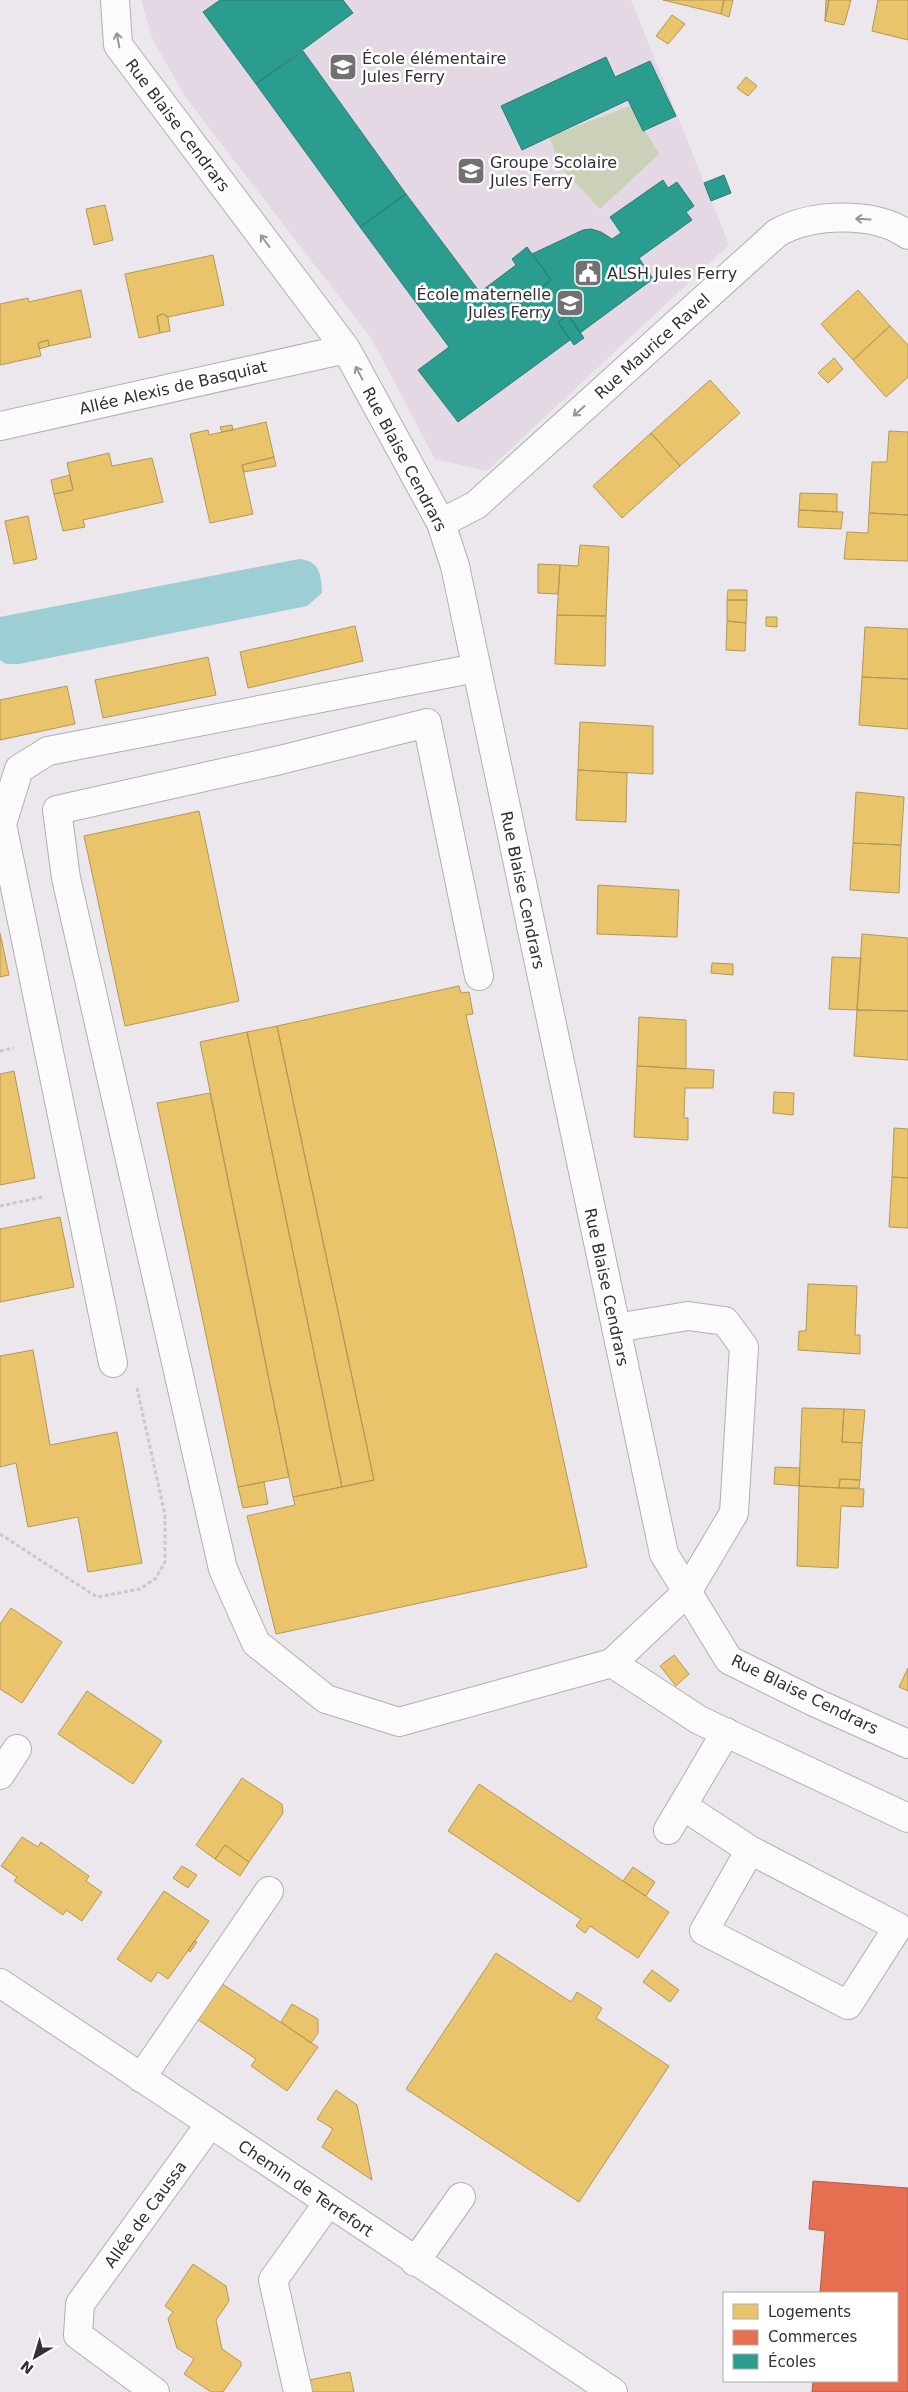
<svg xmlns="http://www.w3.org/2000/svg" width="908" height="2392" font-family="'DejaVu Sans',sans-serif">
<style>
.education{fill:#e3d8e3}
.green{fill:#cbd0b8}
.water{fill:#9dced3}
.homes{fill:#e9c46a;stroke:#b29859}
.shops{fill:#e76f51;stroke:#b15c48}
.schools{fill:#2a9d8f;stroke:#2c7c73}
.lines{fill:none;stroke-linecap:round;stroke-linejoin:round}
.minor-casing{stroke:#b2afb2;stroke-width:30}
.path{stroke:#c9c9ca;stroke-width:3;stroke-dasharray:4 2.5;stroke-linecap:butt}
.minor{stroke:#fcfbfc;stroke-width:28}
.oneway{stroke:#979697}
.labels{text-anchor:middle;stroke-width:5;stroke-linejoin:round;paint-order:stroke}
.poi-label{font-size:16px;fill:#323032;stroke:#fff;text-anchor:start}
.street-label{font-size:16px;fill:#323032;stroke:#fff}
</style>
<rect width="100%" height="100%" fill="#ebe7ec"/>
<path class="education" d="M141 0H631L729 245 487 471 435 459 371 338 186 98 153 40Z"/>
<path class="green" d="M630 106 659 154 600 209 562 168 549 137Z"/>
<path class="water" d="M299 559C320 561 321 574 322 593L307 606 19 664H6L0 660V617Z"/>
<path class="homes" d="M663 0H724L721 14Z
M724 0H733L729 17 721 14Z
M826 0H829L825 21Z
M829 0H851L844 25 825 21Z
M878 0H908V40L872 31Z
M672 15 685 24 668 44 656 36Z
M746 77 757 86 748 96 737 88Z
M105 205 113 240 94 245 86 209Z
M213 255 224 305 168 317 163 314 157 316 160 333 139 338 125 274Z
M81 290 91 337 49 346 48 340 38 343 41 356 0 365V304L28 298 29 302Z
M858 290 890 326 853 360 821 324Z
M163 314 168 317 170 331 160 333 157 316Z
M890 326 908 345V377L886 397 853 360Z
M48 340 49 346 39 349 38 343Z
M834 358 843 369 828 383 818 373Z
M710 380 740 413 680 466 651 433Z
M266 422 274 457 242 465 253 514 210 523 190 434 208 430 209 435Z
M232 425 233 430 222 432 220 427Z
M889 431 908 432V515L869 513 872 462H887Z
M651 433 680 466 622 518 593 486Z
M109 453 112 466 152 458 163 502 83 520 85 527 63 531 54 494 73 490 67 463Z
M274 457 276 466 244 472 242 465Z
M70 475 73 490 54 494 51 480Z
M800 493 837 494V512L799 510Z
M799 510 843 512 841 529 798 527Z
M869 513 908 515V561L844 559 847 532 868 533Z
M28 516 37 559 14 564 5 521Z
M580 545 609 547 606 616 557 615 560 565 578 566Z
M538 564 560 565 558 594 538 593Z
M728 590H747V600H727Z
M727 600H747L746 623 727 621Z
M557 615 606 616 605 666 555 664Z
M766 617H777V627L766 626Z
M727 621 746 623 745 651 726 650Z
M355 626 363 661 248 688 240 652Z
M865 627 908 629V679L862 677Z
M208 657 216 695 103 718 95 680Z
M862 677 908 679V729L859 725Z
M67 686 75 724 0 740V700Z
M580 722 653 726V774L578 770Z
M578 770 627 773 626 822 576 820Z
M856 792 904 797 901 845 853 843Z
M199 811 239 1001 125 1026 84 836Z
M853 843 901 845 899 893 850 890Z
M598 885 679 890 677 937 597 934Z
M0 933 9 975 0 977Z
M862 934 908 938V1011L857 1010Z
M832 957 861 958 857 1010 829 1009Z
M712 963 733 964V975L711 973Z
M459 986 461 993 469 992 473 1014 466 1015 587 1567 276 1634 247 1516 295 1505 293 1497 374 1480 277 1026Z
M857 1010 908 1011V1060L854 1056Z
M639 1017 686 1020V1069L637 1066Z
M277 1026 374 1480 342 1487 247 1032Z
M247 1032 342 1487 293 1497 200 1042Z
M637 1066 714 1070 713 1088H685L684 1118H688V1140L634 1137Z
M14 1071 35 1178 0 1185V1074Z
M774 1092 794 1093 793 1115 773 1113Z
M210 1093 289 1477 238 1487 157 1103Z
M894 1128 908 1129V1178L892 1177Z
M892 1177 908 1178V1228L889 1227Z
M60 1217 74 1287 0 1302V1229Z
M808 1284 857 1286 855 1335H860V1354L798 1350 799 1331H806Z
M33 1350 50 1445 117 1432 142 1563 88 1572 78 1517 28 1527 16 1463 0 1467V1356Z
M802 1408 844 1409 842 1442 862 1443 860 1480 840 1479 839 1488 799 1486Z
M844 1409 865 1410 862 1443 842 1442Z
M775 1467 800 1468 799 1486 774 1484Z
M840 1479 860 1480 859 1488H839Z
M264 1482 268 1504 243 1508 238 1487Z
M799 1486 864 1489 863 1507 841 1506 838 1568 797 1566Z
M11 1608 62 1642 22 1703 0 1689V1624Z
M674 1655 689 1674 676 1686 660 1666Z
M908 1668V1691L899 1687Z
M87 1691 162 1741 133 1784 58 1734Z
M242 1778 282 1804 283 1813 249 1862 225 1845 215 1859 196 1845Z
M479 1784 669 1912 638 1958 590 1926 585 1933 576 1926 581 1919 448 1831Z
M22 1837 38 1847 41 1842 89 1876 86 1881 102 1892 82 1921 66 1910 63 1915 14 1881 17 1877 1 1866Z
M225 1845 249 1862 240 1876 215 1859Z
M182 1866 197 1875 188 1888 173 1878Z
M633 1867 655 1882 646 1896 623 1881Z
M164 1891 209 1921 168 1979 158 1972 151 1982 117 1959Z
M195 1940 197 1942 190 1952 188 1950Z
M496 1953 571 2002 577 1992 602 2008 596 2018 669 2066 579 2202 406 2089Z
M652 1970 679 1990 670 2002 643 1982Z
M221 1983 318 2047 287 2091 251 2066 256 2059 197 2019Z
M292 2004 318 2019V2033L311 2043 281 2022Z
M336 2090 357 2105 372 2180 322 2147 333 2129 317 2119Z
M193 2264 226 2286 229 2301 216 2320 222 2349 241 2362V2366L223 2392H211L184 2374 194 2359 177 2348 168 2319 173 2312 165 2306Z
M350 2372 354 2392H311L309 2380Z"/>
<path class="shops" d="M813 2181 908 2188V2392H812L813 2381H897V2293H820L825 2231 809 2229Z"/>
<path class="schools" d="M220 0H343L353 13 256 84 203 12Z
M303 51 406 194 360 227 256 84Z
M606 57 615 77 650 61 676 116 643 131 628 100 522 150 501 106Z
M724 175 731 193 711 201 704 183Z
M663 180 668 188 677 182 694 206 686 212 692 220 639 258 653 279 580 333 568 315 558 322 570 340 458 422 418 370 449 347 360 227 406 194 500 319 551 280 532 254 583 230 591 229 601 232 612 239 621 233 610 217Z
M527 247 551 280 500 319 480 292 516 265 512 259Z
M568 315 584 338 574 345 558 322Z"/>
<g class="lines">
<defs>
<path id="minor" d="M115 0 118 45 346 349 441 523 455 566 664 1554 729 1660 814 1702 908 1744
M0 426 346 349
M441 523 476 505 777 233C811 213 875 211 908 235
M479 976 427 723 280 760 57 810 66 878 223 1569 256 1643 326 1699 399 1722 612 1663 687 1592 734 1513 744 1347 725 1321 688 1316 616 1328
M113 1363 2 824 19 769 48 751 476 668
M612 1663 699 1720 908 1818
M0 1775 17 1749
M683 1806 750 1850
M668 1830 726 1732
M750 1850 898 1927 848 2005 704 1931Z
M0 1983 613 2392
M141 2078 269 1891
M415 2262 461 2197
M155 2392 78 2335 80 2304 210 2124
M298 2392 273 2280 328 2203"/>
</defs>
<use href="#minor" class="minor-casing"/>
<path class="path" d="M0 1051 14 1048
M0 1206 43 1197
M0 1534 97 1597 140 1589 156 1578 165 1562V1515L137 1388"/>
<use href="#minor" class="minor"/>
</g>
<defs><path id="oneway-shaft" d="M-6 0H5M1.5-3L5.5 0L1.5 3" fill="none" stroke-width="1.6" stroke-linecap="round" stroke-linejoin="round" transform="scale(1.25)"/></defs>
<g class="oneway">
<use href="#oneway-shaft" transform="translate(118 40) rotate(-100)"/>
<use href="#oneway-shaft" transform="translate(863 219) rotate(-177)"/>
<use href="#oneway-shaft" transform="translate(265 241) rotate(-127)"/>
<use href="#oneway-shaft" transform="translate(359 373) rotate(-118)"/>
<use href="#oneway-shaft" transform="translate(579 411) rotate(138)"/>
</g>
<defs>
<symbol id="school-square" viewBox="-11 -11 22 22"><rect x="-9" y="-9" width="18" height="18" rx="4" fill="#737073" stroke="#fff"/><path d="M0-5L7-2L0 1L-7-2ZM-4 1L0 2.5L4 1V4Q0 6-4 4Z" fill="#fff"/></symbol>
<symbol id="civic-square" viewBox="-11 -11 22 22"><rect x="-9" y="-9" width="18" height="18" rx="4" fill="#737073" stroke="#fff"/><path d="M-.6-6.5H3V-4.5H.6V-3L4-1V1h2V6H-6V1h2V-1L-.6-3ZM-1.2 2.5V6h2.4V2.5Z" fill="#fff"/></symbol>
</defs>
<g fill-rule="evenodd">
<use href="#school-square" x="327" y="51" width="32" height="32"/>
<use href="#school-square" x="455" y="155" width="32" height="32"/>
<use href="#civic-square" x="572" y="257" width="32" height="32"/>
<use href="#school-square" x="554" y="287" width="32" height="32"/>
</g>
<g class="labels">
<g class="poi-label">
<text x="362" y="64">École élémentaire<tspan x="362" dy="18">Jules Ferry</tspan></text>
<text x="490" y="168">Groupe Scolaire<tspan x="490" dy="18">Jules Ferry</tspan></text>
<text x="607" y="279">ALSH Jules Ferry</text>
<text x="551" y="300" text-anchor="end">École maternelle<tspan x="551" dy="18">Jules Ferry</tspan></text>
</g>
<g class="street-label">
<text transform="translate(178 125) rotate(53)" y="6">Rue Blaise Cendrars</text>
<text transform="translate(652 346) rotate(-42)" y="6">Rue Maurice Ravel</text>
<text transform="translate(173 387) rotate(-13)" y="6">Allée Alexis de Basquiat</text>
<text transform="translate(405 459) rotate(62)" y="6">Rue Blaise Cendrars</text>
<text transform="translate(523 890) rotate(78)" y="6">Rue Blaise Cendrars</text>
<text transform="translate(607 1287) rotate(78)" y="6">Rue Blaise Cendrars</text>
<text transform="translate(805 1694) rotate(26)" y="6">Rue Blaise Cendrars</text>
<text transform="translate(306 2188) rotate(34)" y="6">Chemin de Terrefort</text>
<text transform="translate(145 2214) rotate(-54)" y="6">Allée de Caussa</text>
</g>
</g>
<rect x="723" y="2292" width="175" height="90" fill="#ffffff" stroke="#adacad"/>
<rect x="733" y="2304" width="25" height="15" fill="#e9c46a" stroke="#adacad"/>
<text x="768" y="2317" font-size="15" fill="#323032">Logements</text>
<rect x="733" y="2330" width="25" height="15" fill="#e76f51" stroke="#adacad"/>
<text x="768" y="2342" font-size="15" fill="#323032">Commerces</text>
<rect x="733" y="2354" width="25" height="15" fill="#2a9d8f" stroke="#adacad"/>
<text x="768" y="2367" font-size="15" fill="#323032">Écoles</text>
<g transform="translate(35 2357) rotate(218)" stroke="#ffffff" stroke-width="4" paint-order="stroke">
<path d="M0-4L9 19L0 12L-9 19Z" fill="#323032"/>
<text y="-8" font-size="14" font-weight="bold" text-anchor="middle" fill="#323032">N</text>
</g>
</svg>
